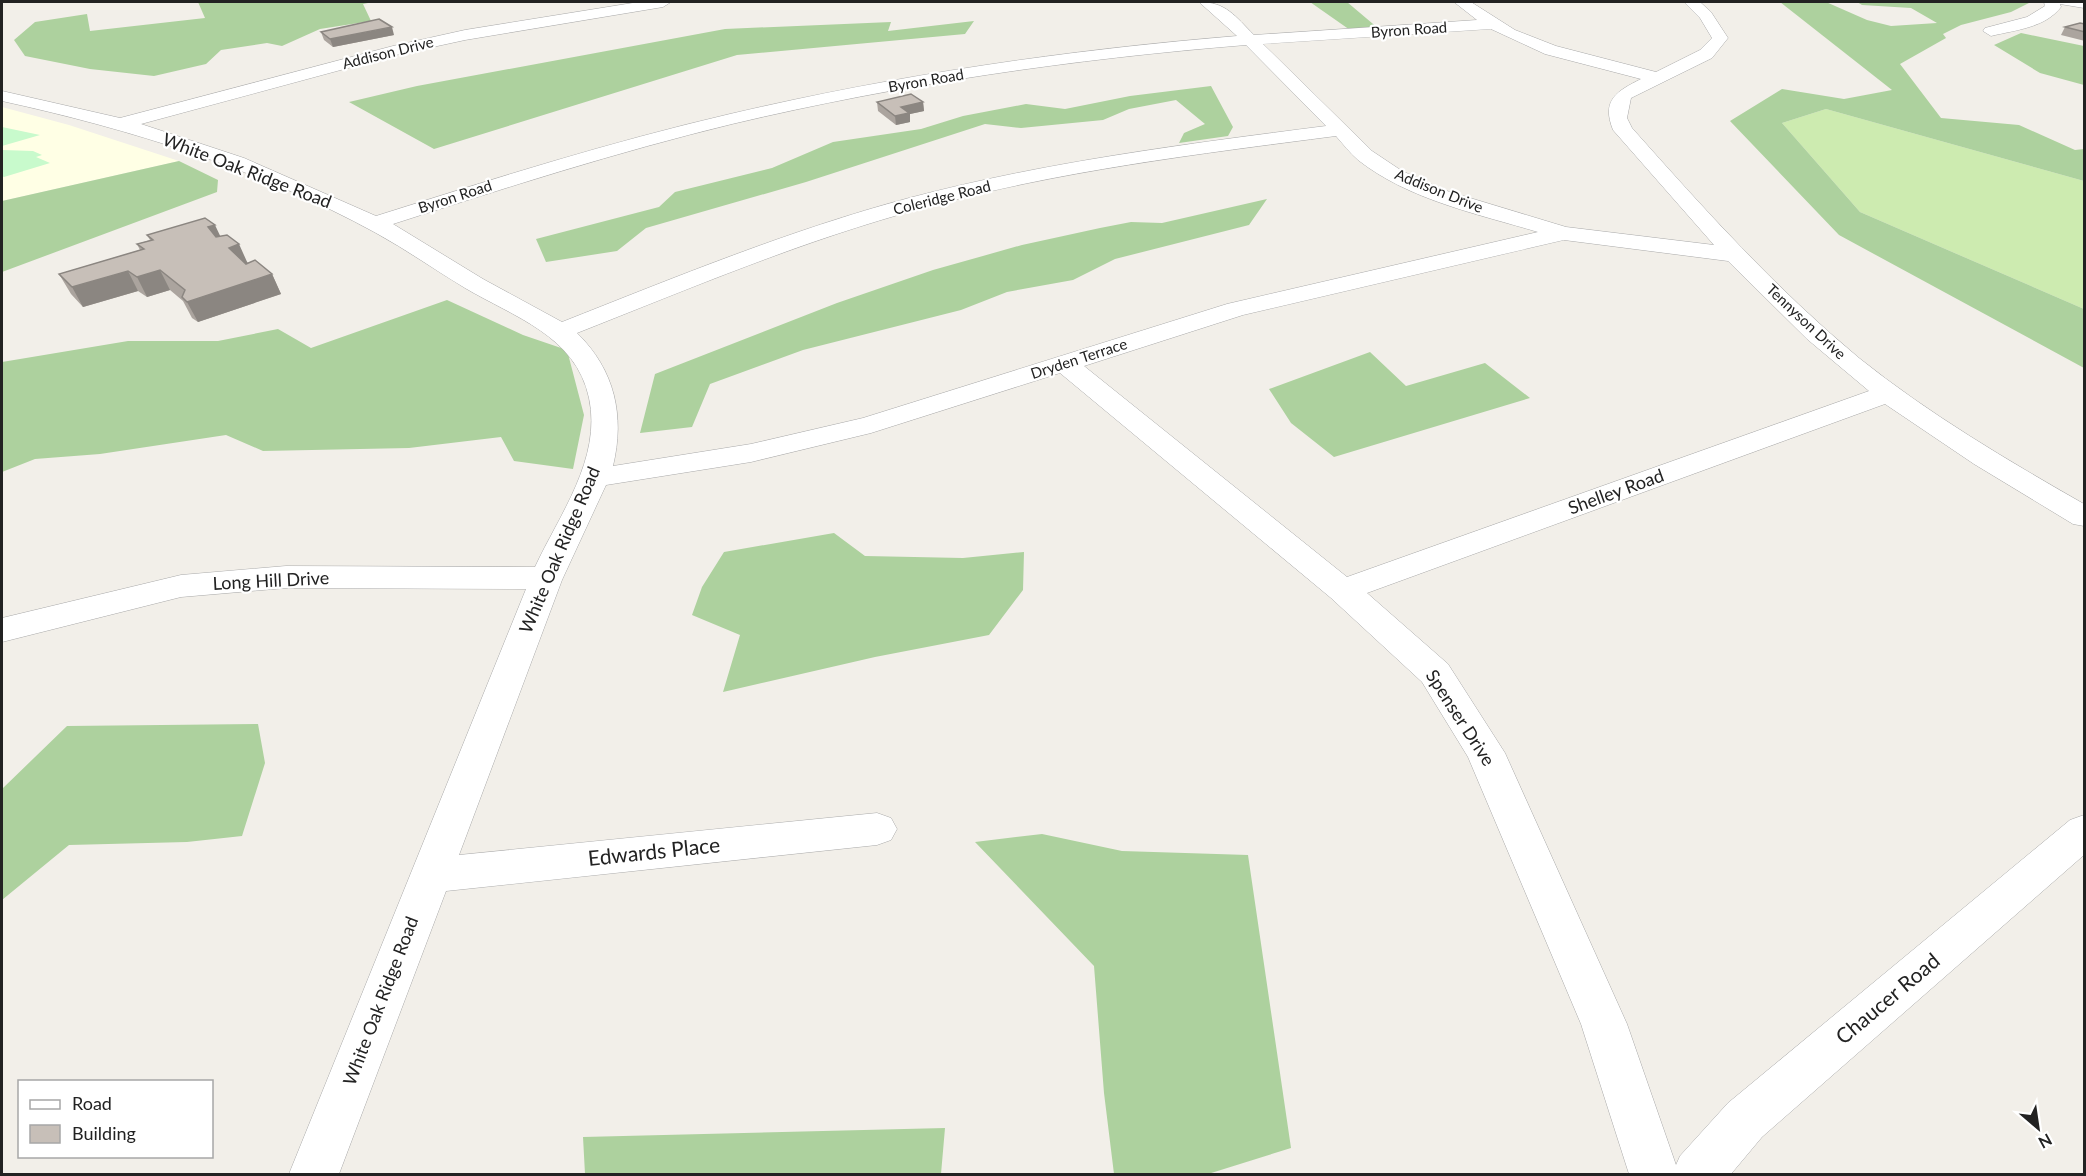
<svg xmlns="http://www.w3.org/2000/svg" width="2086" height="1176" font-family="Lato,sans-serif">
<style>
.education{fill:#ffffe5}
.grass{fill:#cdebb0}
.forest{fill:#add19e}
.park{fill:#c8facc}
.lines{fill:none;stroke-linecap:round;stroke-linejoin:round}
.minor-casing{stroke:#a9a9a9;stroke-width:1}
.minor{fill:#fff;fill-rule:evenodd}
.wall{fill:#aba49e}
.shaded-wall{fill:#8b8681}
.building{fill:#c7bfb8;stroke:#8b8681;stroke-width:1.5}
.labels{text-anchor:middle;stroke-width:4.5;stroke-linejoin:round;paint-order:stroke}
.far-street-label{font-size:15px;fill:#222;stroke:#fff}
.street-label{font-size:18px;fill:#222;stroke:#fff}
.near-street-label{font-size:21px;fill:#222;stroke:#fff}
</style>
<rect width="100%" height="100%" fill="#f2efe9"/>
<path class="education" d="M2 107 69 125 179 161 2 201Z"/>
<path class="grass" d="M1826 109 2084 181V309L1860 212 1782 123Z"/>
<path class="forest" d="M198 2H373L363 4 371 21 320 29 282 46 267 43 221 50 206 64 154 76 90 69 25 56 14 40 35 22 87 14 90 31 205 18Z
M1310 2H1347L1379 29 1350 30Z
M1780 2H1826L1867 20 1891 26 1937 23 1911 8 1862 5 1857 2H2031L2011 12 1961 25 1943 34 1946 38 1900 64 1941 118 2019 125 2075 150 2084 149V181L1826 109 1782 123 1860 212 2084 309V368L1839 235 1730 121 1782 89 1844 99 1892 90Z
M974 21 965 34 737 55 434 149 349 102 417 86 725 29 891 22 888 31Z
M2021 33 2084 46V85L2040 73 1994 45Z
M1211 86 1233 127 1228 136 1179 143 1184 133 1205 124 1176 100 1129 109 1103 120 1021 128 985 124 806 182 646 228 617 251 546 262 536 239 659 207 675 192 772 168 833 142 921 129 963 116 1026 104 1065 109 1130 96Z
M179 161 218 180 217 192 2 272V201Z
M1267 199 1249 225 1115 259 1073 280 1007 292 961 310 803 350 710 384 692 427 640 433 655 374 837 303 933 270 1022 245 1100 228 1131 222 1162 223Z
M447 300 523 335 567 350 584 415 573 469 514 461 501 437 409 448 263 451 226 435 100 454 35 459 2 472V362L128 341H218L278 329 311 348Z
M1370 352 1406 386 1485 363 1530 398 1334 457 1291 423 1269 389Z
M834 533 865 556 963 558 1024 552 1023 590 989 635 875 657 723 692 740 635 692 615 702 587 724 552Z
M258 724 265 763 242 836 187 842 69 845 2 900V789L67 726Z
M1042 834 1122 851 1248 855 1291 1148 1208 1174H1114L1104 1093 1094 966 975 842Z
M945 1128 941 1174H585L583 1137Z"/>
<path class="park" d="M2 127 40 135 2 146Z
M2 150 33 151 42 155 36 157 50 163 4 177 2 176Z"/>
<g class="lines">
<defs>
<path id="minor" d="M639 2H671L663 7 465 40 396 55 141 124 244 158 376 216C493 179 610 142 730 114 897 75 1066 50 1237 36L1199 2C1226 2 1235 16 1254 35L1477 20 1454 2H1471L1515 30 1556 46 1656 72 1700 50 1712 38 1700 18 1684 2H1700L1711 12 1728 38 1712 58 1631 98 1627 118 1632 128C1704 209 1776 289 1859 358 1929 414 2007 460 2084 504V526L2073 524 1974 464 1885 404 1367 593 1448 664 1505 753 1627 1024 1676 1165 1680 1156 1728 1103 2070 820 2084 815V855L1762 1137 1731 1174H1629L1581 1024 1468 757 1422 682 1331 598 1060 373 871 433 751 462 606 485 562 580 459 855 877 813 891 818 897 829 891 840 877 845 446 891 339 1174H289L526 589 286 588 181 597 2 642V618L181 575 286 566 535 567C559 515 602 459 589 398 576 336 514 317 465 288 435 270 407 250 376 233 259 169 130 129 2 101V91L120 118 393 46 465 30ZM1491 29 1545 54 1641 79C1617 91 1601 100 1613 130L1714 245 1566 227 1447 191 1402 171 1372 151 1263 44ZM1246 45 1326 126C1186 144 1045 162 909 198 790 230 676 277 562 322L483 279 393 224C505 188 617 152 732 124 901 84 1073 59 1246 45ZM1336 136C1343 144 1350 153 1358 160 1409 200 1478 214 1538 232L1227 304 863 418 751 444 613 466C625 416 615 370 577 333 691 288 804 240 923 208 1058 171 1198 154 1336 136ZM1564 240 1728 261 1807 339 1869 391 1347 577 1084 366 1243 315Z
M2044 2H2084V8L2060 4 2061 7C2045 28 2015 30 1991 36L1983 31 1985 28 2027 17 2045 6Z"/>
</defs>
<use href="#minor" class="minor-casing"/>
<use href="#minor" class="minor"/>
</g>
<path class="wall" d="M2085 24V41L2061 35 2065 27Z
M321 32 394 35 333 47 324 40Z
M877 102H923L924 111 910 114V122L896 125 878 111Z
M147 235 221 236 248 263 272 274 281 294 198 322 192 318 183 301 170 290 147 297 138 291 83 307 71 294 59 274 140 250 137 244 150 240Z"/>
<path class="shaded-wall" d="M392 27 394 35 333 47 330 39Z
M923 102 924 111 910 114V122L896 125 895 116 901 107Z
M215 225 224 244 217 246 208 227Z
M239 244 248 264 238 268 229 248Z
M160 270 170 290 147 297 137 277Z
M128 271 138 291 83 307 72 287Z
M272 274 281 294 198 322 187 302Z"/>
<path class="building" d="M379 19 392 27 330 39 321 32Z
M2080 23 2085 24V32L2065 27Z
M911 94 923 102 901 107 909 113 895 116 877 102Z
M205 218 215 225 208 227 216 237 227 235 239 244 229 248 246 264 255 260 272 274 187 302 182 297 185 290 160 270 137 277 128 271 72 287 59 274 144 249 137 244 153 240 147 235Z"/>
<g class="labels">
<g class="far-street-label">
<text transform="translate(1409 30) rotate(-4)" y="5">Byron Road</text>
<text transform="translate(388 53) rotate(-14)" y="5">Addison Drive</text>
<text transform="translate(926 81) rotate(-10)" y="5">Byron Road</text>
<text transform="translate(1439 191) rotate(22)" y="5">Addison Drive</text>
<text transform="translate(455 197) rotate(-18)" y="5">Byron Road</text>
<text transform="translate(942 198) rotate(-14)" y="5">Coleridge Road</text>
<text transform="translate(1806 322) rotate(43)" y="5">Tennyson Drive</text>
<text transform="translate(1079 359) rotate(-18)" y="5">Dryden Terrace</text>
</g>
<g class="street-label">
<text transform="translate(247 171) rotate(21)" y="6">White Oak Ridge Road</text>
<text transform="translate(1616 492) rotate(-20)" y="6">Shelley Road</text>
<text transform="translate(560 550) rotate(-67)" y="6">White Oak Ridge Road</text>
<text transform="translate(271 581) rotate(-3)" y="6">Long Hill Drive</text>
<text transform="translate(1460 718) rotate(57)" y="6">Spenser Drive</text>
<text transform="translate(381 1001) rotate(-69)" y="6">White Oak Ridge Road</text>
</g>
<g class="near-street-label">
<text transform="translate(654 852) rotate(-6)" y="7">Edwards Place</text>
<text transform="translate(1888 999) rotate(-40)" y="7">Chaucer Road</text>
</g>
</g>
<rect width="2086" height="1176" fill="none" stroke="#222222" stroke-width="6"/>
<rect x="18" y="1080" width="195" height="78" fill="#ffffff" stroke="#a7a7a7" stroke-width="1.5"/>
<rect x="30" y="1100" width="30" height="9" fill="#ffffff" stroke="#a7a7a7" stroke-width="1.5"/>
<text x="72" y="1110" font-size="18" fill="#222222">Road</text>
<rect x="30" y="1125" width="30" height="18" fill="#c7bfb8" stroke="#a7a7a7" stroke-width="1.5"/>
<text x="72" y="1140" font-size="18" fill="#222222">Building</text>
<g transform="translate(2038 1128) rotate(151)" stroke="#ffffff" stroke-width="4.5" paint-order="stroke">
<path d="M0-4.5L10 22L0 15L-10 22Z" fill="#222222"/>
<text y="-9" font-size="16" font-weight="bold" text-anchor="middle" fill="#222222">N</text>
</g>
</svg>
